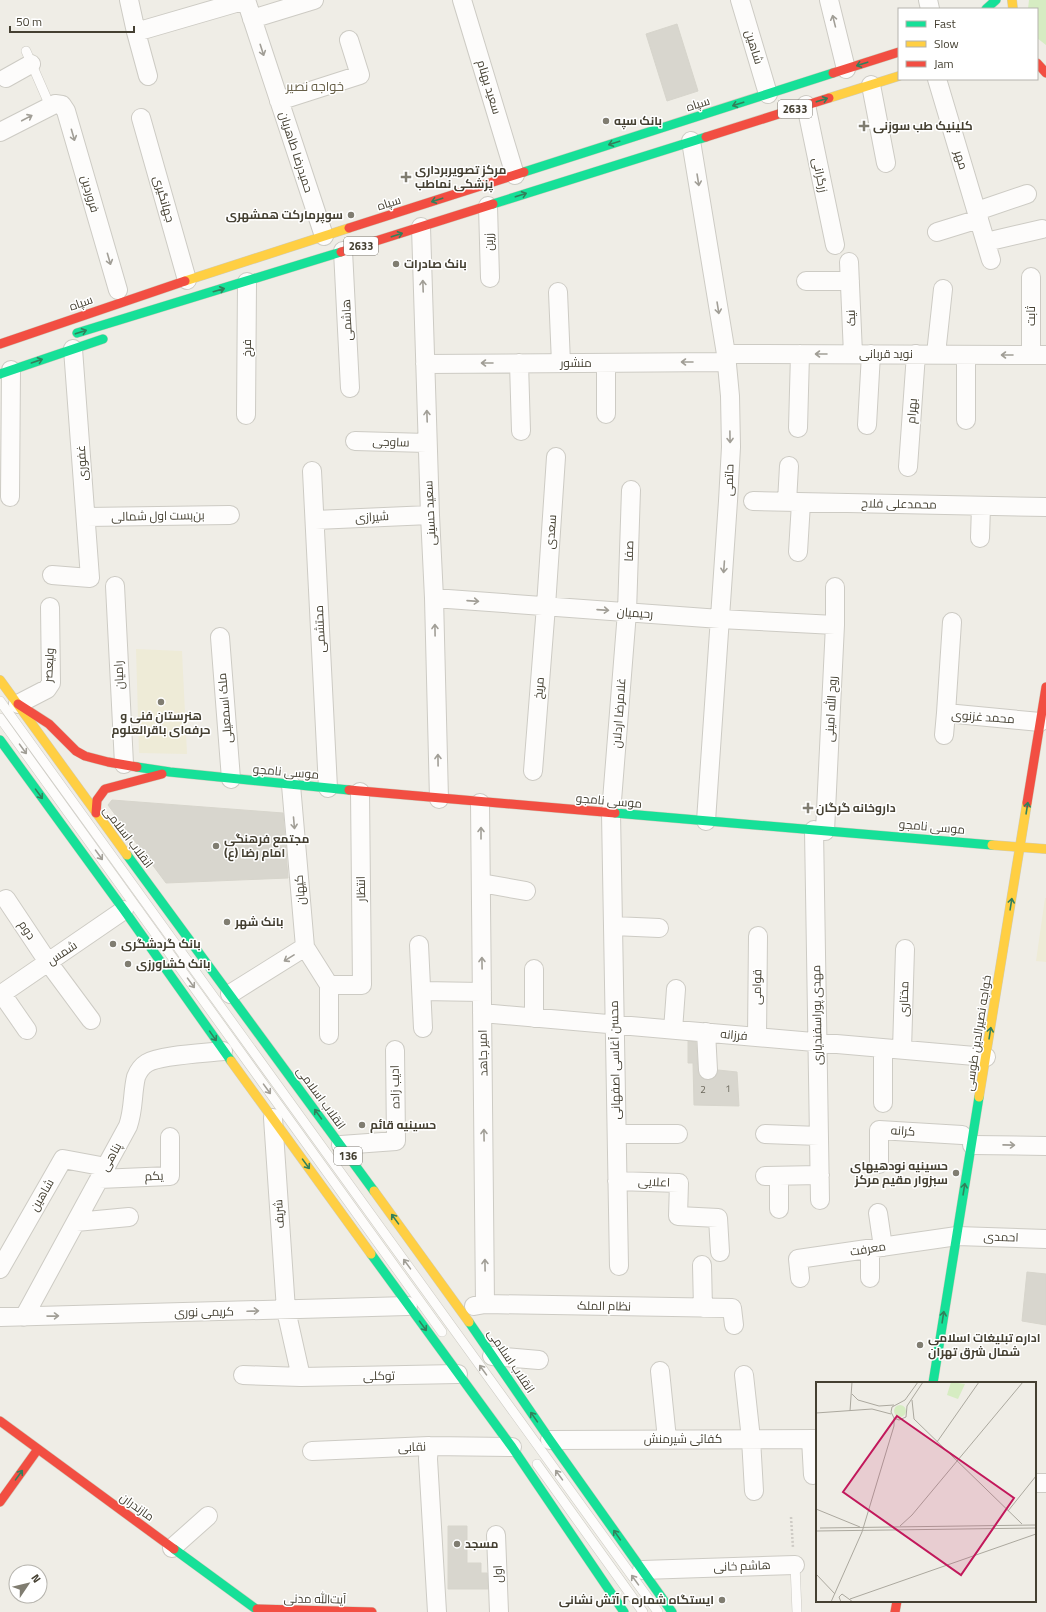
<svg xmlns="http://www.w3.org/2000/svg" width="1046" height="1612" font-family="'Titillium Web',Cairo,sans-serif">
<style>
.education{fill:#eeebd7}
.green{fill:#d6ecc2}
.building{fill:#d8d6ce;stroke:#d7d5cc}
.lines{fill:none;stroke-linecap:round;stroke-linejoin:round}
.lane-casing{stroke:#cdcbc4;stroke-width:10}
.street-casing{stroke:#cdcbc4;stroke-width:20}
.fast-casing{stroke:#cfccbc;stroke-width:10}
.slow-casing{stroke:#cfccbc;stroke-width:10}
.jam-casing{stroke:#cfccbc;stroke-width:10}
.path{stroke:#cecbc5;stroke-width:2.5;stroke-dasharray:2 2;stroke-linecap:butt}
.lane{stroke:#fdfcfb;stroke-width:9}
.street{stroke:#fdfcfb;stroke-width:18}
.fast{stroke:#16e098;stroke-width:9}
.slow{stroke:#ffcf43;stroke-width:9}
.jam{stroke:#f24e42;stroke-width:9}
.oneway{stroke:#a19e96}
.oneway2{stroke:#32805b}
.poi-dot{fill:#807d71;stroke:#fff;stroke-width:1.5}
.labels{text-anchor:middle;stroke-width:3;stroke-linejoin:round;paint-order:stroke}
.number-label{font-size:10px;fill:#6a665a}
.shield{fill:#fff;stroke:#7d7970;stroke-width:1}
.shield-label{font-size:11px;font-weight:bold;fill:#454032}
.street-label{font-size:12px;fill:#454032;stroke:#fff}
.poi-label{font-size:12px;font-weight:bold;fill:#454032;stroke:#fff;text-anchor:start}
.neighbourhood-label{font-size:13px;fill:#686048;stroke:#fff}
.inset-road{fill:none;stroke:#aba89e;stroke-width:1}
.view{fill:#c2185b;fill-opacity:0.15;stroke:#c2185b;stroke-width:2}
.inset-edge{fill:none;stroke:#454032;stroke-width:2}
</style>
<rect width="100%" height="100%" fill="#efede6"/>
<path class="education" d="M136 649 182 651 187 754 139 753Z
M1045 898H1046V962L1036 961Z"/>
<path class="green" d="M1029 0H1046V45L1037 38V9H1028Z"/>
<path class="building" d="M677 24 698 91 667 101 646 34Z
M112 800 283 813 288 878 166 883 108 805Z
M688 1041 696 1042 698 1071 699 1075 703 1079 708 1080 713 1079 717 1075 718 1070 737 1072 739 1106 694 1105 693 1063H688Z
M1027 1272 1046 1274V1325L1022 1321Z
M448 1526H467V1563H481V1573H487L488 1589H448Z"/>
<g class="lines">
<defs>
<path id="lane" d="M26 51 50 106
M0 701 658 1612
M0 718 442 1332
M537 1464 643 1612
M795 1565 797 1612"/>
<path id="street" d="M129 0 136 32 148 76
M246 0 324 236
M462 0 515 175
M740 0 768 94
M829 0 846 69
M928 0 930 9
M252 19 314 0
M136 32 246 0
M6 78 31 64
M937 79 991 260
M871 85 886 163
M279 101 360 75 349 40
M806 105 835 245
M141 118 187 280
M0 132 55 104 62 105 66 111 118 290
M691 141 726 354 730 396 731 447 728 501 706 821
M488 206 490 278
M977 211 1027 194
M421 227 430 515 434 598 439 799
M937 232 979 219
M986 242 1042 229
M343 251 350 388
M849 262 853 354
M806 281H850
M558 292 561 363
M726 354 1046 355
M936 354 943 289
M1031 355V277
M519 363 521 431
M606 363V414
M425 364 726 362
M246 415 247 282
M966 420V355
M867 425 871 354
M798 428 800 354
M355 441 427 443
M908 467 916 354
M312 471 328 788
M10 497 11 370
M753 501 1046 507
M787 502 789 466
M86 517 230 515
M315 520 430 515
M980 538 981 506
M798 552 801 503
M52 575 90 578 73 349
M115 586 124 764
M434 598 720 619 835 625
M220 637 231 779
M18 704 47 689 51 683 50 607
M946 713 952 622
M944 735 946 713 1040 722
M533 771 546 606 556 457
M480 803 485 1304
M814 830 820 1200
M825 831 835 625V587
M481 883 526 891
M6 899 48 962 91 1020
M613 926 659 928
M419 945 423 1028
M305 947 329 985H362L360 792
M534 969V1018
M329 985V1035
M422 991 482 992
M2 994 27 1030
M230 994 305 947 291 785
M0 995 124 910
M482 1013 986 1057
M673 1030 676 989
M706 1032 708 1070
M757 1037 758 936
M883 1048V1103
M902 1050 905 949
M273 1118 286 1310 301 1377 458 1374
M617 1134H678
M765 1134 819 1136
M341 1145 396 1141 395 1050
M972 1145 1046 1146
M879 1164V1130L962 1135
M765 1176 820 1175
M99 1179 170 1176V1137
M617 1181 679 1183 678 1216 718 1218 720 1252
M779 1209V1177
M878 1213 883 1247
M76 1222 129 1217
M870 1249V1278
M702 1265 703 1308
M619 1266 611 813 627 612 631 490
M0 1269 63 1159 106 1167
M800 1278 798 1259 957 1236 1046 1239
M474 1306 485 1304 732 1308 734 1325
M0 1317 408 1306
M24 1317 128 1126C134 1109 132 1094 136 1077 138 1072 142 1066 147 1063 159 1055 207 1053 223 1051
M492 1356 539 1360
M660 1371 667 1439
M243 1375 301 1377
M744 1375 751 1439 754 1491
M811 1439 813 1475
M550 1440 817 1439
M429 1446 428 1459 437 1612
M312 1451 429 1446 512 1447
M1035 1483H1046
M496 1535 499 1612
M172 1548 208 1516
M642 1570 795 1565"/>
<path id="fast" d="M986 9 996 0
M524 172 833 73
M493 204 706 137
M77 333 341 252
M0 374 103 339
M0 740 124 910 231 1061
M137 767 170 772 349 790
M615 813 992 845
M127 855 374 1191
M371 1254 512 1447 624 1612
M469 1322 550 1440 672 1612
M933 1383 979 1097
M174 1549 260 1612"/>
<path id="slow" d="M1012 0 1013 9
M829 98 899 76
M185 281 349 228
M0 680 127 855
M992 845 1046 849
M231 1061 371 1254
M979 1097 1027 803
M374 1191 469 1322"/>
<path id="jam" d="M1037 63 1046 73
M833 73 899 52
M706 137 829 98
M349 228 524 172
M341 252 493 204
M0 344 185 281
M18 704 49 724 76 751 85 756 108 762 137 767
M349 790 615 813
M1027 803 1046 687
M96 813 97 800 105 789 162 774
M0 1421 174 1549
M0 1502 38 1449
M257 1609 372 1612
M895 1612 897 1601"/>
</defs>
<use href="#lane" class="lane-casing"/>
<use href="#street" class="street-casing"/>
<use href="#fast" class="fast-casing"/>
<use href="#slow" class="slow-casing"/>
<use href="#jam" class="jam-casing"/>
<path class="path" d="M791 1517 793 1548"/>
<use href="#lane" class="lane"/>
<use href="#street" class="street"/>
<use href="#fast" class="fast"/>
<use href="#slow" class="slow"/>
<use href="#jam" class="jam"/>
</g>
<defs><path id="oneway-shaft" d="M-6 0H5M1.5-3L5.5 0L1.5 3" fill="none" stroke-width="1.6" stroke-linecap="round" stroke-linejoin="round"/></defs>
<g class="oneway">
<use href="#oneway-shaft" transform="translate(834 21) rotate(-104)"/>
<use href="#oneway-shaft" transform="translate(262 50) rotate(72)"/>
<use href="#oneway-shaft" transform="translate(27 118) rotate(-28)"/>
<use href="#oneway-shaft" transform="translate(73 135) rotate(74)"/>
<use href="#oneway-shaft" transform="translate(698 180) rotate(81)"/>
<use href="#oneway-shaft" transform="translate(109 259) rotate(74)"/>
<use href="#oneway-shaft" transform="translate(423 286) rotate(-92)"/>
<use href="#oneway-shaft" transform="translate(718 308) rotate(81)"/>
<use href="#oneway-shaft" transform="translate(821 354) rotate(-180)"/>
<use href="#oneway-shaft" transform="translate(1007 355) rotate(-180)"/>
<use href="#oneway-shaft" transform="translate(687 362) rotate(180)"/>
<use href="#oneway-shaft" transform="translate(487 363) rotate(180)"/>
<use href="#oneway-shaft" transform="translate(427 416) rotate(-92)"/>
<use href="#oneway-shaft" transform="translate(730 437) rotate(89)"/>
<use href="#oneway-shaft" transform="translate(724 567) rotate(94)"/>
<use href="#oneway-shaft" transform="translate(473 601) rotate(4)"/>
<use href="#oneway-shaft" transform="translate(603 610) rotate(4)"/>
<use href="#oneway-shaft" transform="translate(435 630) rotate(-91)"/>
<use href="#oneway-shaft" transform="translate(23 749) rotate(54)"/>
<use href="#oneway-shaft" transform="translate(438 760) rotate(-91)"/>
<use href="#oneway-shaft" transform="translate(294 823) rotate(85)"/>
<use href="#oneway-shaft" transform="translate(481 833) rotate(-90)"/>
<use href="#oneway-shaft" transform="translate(99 855) rotate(54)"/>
<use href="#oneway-shaft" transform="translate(289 958) rotate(148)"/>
<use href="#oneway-shaft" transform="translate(482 963) rotate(-91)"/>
<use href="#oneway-shaft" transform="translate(191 983) rotate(54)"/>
<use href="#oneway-shaft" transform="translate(267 1089) rotate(54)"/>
<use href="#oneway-shaft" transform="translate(484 1135) rotate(-91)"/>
<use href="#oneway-shaft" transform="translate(1009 1145) rotate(1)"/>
<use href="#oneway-shaft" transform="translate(407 1264) rotate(-126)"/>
<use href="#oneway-shaft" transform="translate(485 1265) rotate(-91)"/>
<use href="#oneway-shaft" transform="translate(253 1311) rotate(-2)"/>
<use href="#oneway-shaft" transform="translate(53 1316) rotate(-1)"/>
<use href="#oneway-shaft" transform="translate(483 1370) rotate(-126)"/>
<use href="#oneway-shaft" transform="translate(559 1475) rotate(-126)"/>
<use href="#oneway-shaft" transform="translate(635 1580) rotate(-126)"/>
</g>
<g class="oneway2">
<use href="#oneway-shaft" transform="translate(862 64) rotate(162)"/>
<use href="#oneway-shaft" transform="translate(822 100) rotate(-18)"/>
<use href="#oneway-shaft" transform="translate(738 104) rotate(162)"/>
<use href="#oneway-shaft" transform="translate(614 143) rotate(162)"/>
<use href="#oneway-shaft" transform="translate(521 195) rotate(-18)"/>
<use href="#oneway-shaft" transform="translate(437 200) rotate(162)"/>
<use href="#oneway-shaft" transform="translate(397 235) rotate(-18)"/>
<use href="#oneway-shaft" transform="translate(219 290) rotate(-16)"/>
<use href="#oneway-shaft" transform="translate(81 332) rotate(-18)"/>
<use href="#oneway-shaft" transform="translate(37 361) rotate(-19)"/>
<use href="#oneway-shaft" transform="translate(39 794) rotate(54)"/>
<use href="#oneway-shaft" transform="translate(1027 808) rotate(-81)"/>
<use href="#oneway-shaft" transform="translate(1011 904) rotate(-81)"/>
<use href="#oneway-shaft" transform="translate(990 1033) rotate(-81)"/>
<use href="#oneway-shaft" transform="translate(213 1036) rotate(55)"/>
<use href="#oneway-shaft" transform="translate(318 1114) rotate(-126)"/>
<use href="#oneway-shaft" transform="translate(306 1164) rotate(54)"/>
<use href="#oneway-shaft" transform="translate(964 1189) rotate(-81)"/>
<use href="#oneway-shaft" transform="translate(395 1219) rotate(-126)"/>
<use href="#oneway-shaft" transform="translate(943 1317) rotate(-81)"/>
<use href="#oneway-shaft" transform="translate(423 1326) rotate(54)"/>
<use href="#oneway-shaft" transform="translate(534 1417) rotate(-125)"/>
<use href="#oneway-shaft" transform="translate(19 1475) rotate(-54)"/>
<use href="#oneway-shaft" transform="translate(617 1535) rotate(-125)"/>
</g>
<g class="poi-dot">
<circle cx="606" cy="121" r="4"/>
<path d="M862 120h4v4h4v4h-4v4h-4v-4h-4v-4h4z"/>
<path d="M404 171h4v4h4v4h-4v4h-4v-4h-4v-4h4z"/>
<circle cx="351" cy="215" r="4"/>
<circle cx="396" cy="264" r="4"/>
<circle cx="161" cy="702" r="4"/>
<path d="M806 802h4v4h4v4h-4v4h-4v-4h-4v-4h4z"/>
<circle cx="216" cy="846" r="4"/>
<circle cx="227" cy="922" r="4"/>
<circle cx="113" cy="944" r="4"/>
<circle cx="128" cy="964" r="4"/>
<circle cx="362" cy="1125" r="4"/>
<circle cx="956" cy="1173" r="4"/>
<circle cx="920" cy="1345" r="4"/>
<circle cx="457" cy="1544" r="4"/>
<circle cx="722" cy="1600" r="4"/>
</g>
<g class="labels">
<g class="number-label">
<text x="728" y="1092">1</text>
<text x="703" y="1093">2</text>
</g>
<g class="shield">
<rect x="778" y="100" width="34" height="18" rx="3"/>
<rect x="344" y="237" width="34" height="18" rx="3"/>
<rect x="334" y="1147" width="28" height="18" rx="3"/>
</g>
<g class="shield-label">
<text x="795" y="113">2633</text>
<text x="361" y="250">2633</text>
<text x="348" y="1160">136</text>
</g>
<g class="street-label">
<text transform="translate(754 47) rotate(73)" y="4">شاهین</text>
<text transform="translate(489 87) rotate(73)" y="4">سعید بهنام</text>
<text transform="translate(698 104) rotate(-18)" y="4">سپاه</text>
<text transform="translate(296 152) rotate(72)" y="4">حمیدرضا طاهریان</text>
<text transform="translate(961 160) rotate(73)" y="4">مهر</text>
<text transform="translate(820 175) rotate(78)" y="4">زرگرانی</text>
<text transform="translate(90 194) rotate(74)" y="4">فروردین</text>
<text transform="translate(164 199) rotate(74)" y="4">جهانگیری</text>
<text transform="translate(389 203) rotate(-18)" y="4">سپاه</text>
<text transform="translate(489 242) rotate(-92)" y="4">زرین</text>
<text transform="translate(81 303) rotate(-19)" y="4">سپاه</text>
<text transform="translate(1031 316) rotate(-90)" y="4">ثابت</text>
<text transform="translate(851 318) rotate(-93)" y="4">نیک</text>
<text transform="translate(347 320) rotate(-93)" y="4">هاشمی</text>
<text transform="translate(247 348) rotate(-90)" y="4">فرخ</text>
<text x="886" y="358">نوید قربانی</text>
<text x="576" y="367">منشور</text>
<text transform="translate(912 411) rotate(-86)" y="4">بهرام</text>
<text transform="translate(391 442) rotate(2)" y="4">ساوجی</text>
<text transform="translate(82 463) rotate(-94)" y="4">غفوری</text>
<text transform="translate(729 480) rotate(-88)" y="4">حاتمی</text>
<text transform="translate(899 504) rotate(1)" y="4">محمدعلی فلاح</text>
<text transform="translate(430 513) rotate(-93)" y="4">سعید حسینی</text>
<text transform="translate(158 516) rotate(-1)" y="4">بن‌بست اول شمالی</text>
<text transform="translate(372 517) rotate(-3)" y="4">شیرازی</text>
<text transform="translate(551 532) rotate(-86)" y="4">سعدی</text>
<text transform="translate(629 551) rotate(-88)" y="4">صفا</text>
<text transform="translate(635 613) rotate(4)" y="4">رحیمیان</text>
<text transform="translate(320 629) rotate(-93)" y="4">محتشمی</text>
<text transform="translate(49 665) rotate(-87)" y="4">ولیعصر</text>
<text transform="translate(119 675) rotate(-93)" y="4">رامیان</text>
<text transform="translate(539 688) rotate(-85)" y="4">مریخ</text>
<text transform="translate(225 708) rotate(-95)" y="4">ملک اسمعیلی</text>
<text transform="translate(831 709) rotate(-87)" y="4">روح الله امینی</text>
<text transform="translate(619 713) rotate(-86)" y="4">غلامرضا اردلان</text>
<text transform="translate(983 717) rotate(4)" y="4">محمد غزنوی</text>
<text transform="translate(286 772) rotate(5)" y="4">موسی نامجو</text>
<text transform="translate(609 801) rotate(5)" y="4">موسی نامجو</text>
<text transform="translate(932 827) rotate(5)" y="4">موسی نامجو</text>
<text transform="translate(128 837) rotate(53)" y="4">انقلاب اسلامی</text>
<text transform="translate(361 889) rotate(-91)" y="4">انتظار</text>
<text transform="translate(300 890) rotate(-95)" y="4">کیهان</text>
<text transform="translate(27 930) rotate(56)" y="4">دوم</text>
<text transform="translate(62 953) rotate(-34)" y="4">شمس</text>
<text transform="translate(757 987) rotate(-89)" y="4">قوامی</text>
<text transform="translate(904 999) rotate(-89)" y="4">مختاری</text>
<text transform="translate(817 1015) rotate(-91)" y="4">مهدی پوراسفندیاری</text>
<text transform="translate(978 1033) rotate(-81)" y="4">خواجه نصیرالدین طوسی</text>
<text transform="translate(734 1035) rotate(5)" y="4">فرزانه</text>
<text transform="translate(483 1053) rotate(-91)" y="4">امیر جاهد</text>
<text transform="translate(615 1060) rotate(-91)" y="4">محسن آغاسی اصفهانی</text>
<text transform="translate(395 1087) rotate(-91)" y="4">ادیب زاده</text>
<text transform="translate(321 1098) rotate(54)" y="4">انقلاب اسلامی</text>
<text transform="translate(903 1131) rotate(4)" y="4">کرانه</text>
<text transform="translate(111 1157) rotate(-61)" y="4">پناهی</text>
<text transform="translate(154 1176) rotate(-3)" y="4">یکم</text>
<text transform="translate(654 1182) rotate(2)" y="4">اعلایی</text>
<text transform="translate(42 1195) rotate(-60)" y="4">شاهین</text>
<text transform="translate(279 1214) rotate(-94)" y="4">شریف</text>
<text transform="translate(1001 1237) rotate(2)" y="4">احمدی</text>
<text transform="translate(868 1249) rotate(-9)" y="4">معرفت</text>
<text transform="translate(604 1306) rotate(1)" y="4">نظام الملک</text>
<text transform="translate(204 1312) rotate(-1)" y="4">کریمی نوری</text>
<text transform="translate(511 1361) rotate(56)" y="4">انقلاب اسلامی</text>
<text transform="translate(379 1376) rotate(-1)" y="4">توکلی</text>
<text x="683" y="1443">کفائی شیرمنش</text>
<text transform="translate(412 1447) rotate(-2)" y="4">نقابی</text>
<text transform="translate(137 1507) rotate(36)" y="4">مازندران</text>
<text transform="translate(742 1566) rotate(-2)" y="4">هاشم خانی</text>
<text transform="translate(498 1574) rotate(-92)" y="4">اول</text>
<text transform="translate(315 1599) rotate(1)" y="4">آیت‌الله مدنی</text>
</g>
<g class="poi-label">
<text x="614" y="125">بانک سپه</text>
<text x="873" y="130">کلینیک طب سوزنی</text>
<text x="415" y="174">مرکز تصویربرداری<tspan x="415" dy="14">پزشکی نماطب</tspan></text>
<text x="343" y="219" text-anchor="end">سوپرمارکت همشهری</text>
<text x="404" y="268">بانک صادرات</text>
<text x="161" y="720" text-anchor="middle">هنرستان فنی و<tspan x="161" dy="14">حرفه‌ای باقرالعلوم</tspan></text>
<text x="816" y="812">داروخانه گرگان</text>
<text x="224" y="843">مجتمع فرهنگی<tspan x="224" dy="14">امام رضا (ع)</tspan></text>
<text x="235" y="926">بانک شهر</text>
<text x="121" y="948">بانک گردشگری</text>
<text x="136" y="968">بانک کشاورزی</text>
<text x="370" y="1129">حسینیه قائم</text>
<text x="948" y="1170" text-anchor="end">حسینیه نودهیهای<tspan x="948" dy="14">سبزوار مقیم مرکز</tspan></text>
<text x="928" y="1342">اداره تبلیغات اسلامی<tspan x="928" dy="14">شمال شرق تهران</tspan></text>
<text x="465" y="1548">مسجد</text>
<text x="714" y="1604" text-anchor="end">ایستگاه شماره ۲ آتش نشانی</text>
</g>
<g class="neighbourhood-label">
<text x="315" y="91">خواجه نصیر</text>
</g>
</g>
<g transform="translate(816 1382)">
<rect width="220" height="220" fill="#efede6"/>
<path d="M135 0 149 2 142 17 131 13ZM78 29a6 6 0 1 1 12 0a6 6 0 1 1-12 0Z" fill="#d6ecc2"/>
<path class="inset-road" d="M102 0 89 18 76 25 75 30 78 36 83 38 90 35 91 24 107 0M36 12 42 18 63 24 78 23M96 18 98 37 206 142M34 29 36 0M0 31 56 27 75 32M121 60 163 0M0 127 44 145M192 129 220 94M84 144 96 133 207 0M4 146 219 143M0 149 220 146M158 174 177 147M0 192 19 212M34 217 220 152M15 220 46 150 78 44V36M25 220 23 215 26 212 37 220"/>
<path class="view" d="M81 34 198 116 145 193 27 110Z"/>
<rect width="220" height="220" class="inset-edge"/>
</g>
<rect x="898" y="8" width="140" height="72" fill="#ffffff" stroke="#b5b3ad"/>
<rect x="906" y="21" width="20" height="6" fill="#16e098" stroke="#b5b3ad"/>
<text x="934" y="28" font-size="12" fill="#454032">Fast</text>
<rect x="906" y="41" width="20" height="6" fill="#ffcf43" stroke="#b5b3ad"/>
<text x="934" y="48" font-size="12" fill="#454032">Slow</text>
<rect x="906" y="61" width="20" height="6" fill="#f24e42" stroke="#b5b3ad"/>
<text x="934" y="68" font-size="12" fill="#454032">Jam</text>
<g transform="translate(28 1584) rotate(55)"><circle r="19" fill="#ffffff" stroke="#b5b3ad"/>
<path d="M0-3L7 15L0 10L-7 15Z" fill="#807d71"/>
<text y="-6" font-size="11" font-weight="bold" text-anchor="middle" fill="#454032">N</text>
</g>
<path d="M10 26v6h124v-6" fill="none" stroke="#454032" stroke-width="2"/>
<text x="16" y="26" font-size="12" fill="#454032" stroke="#ffffff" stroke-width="3" paint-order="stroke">50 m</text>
</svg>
